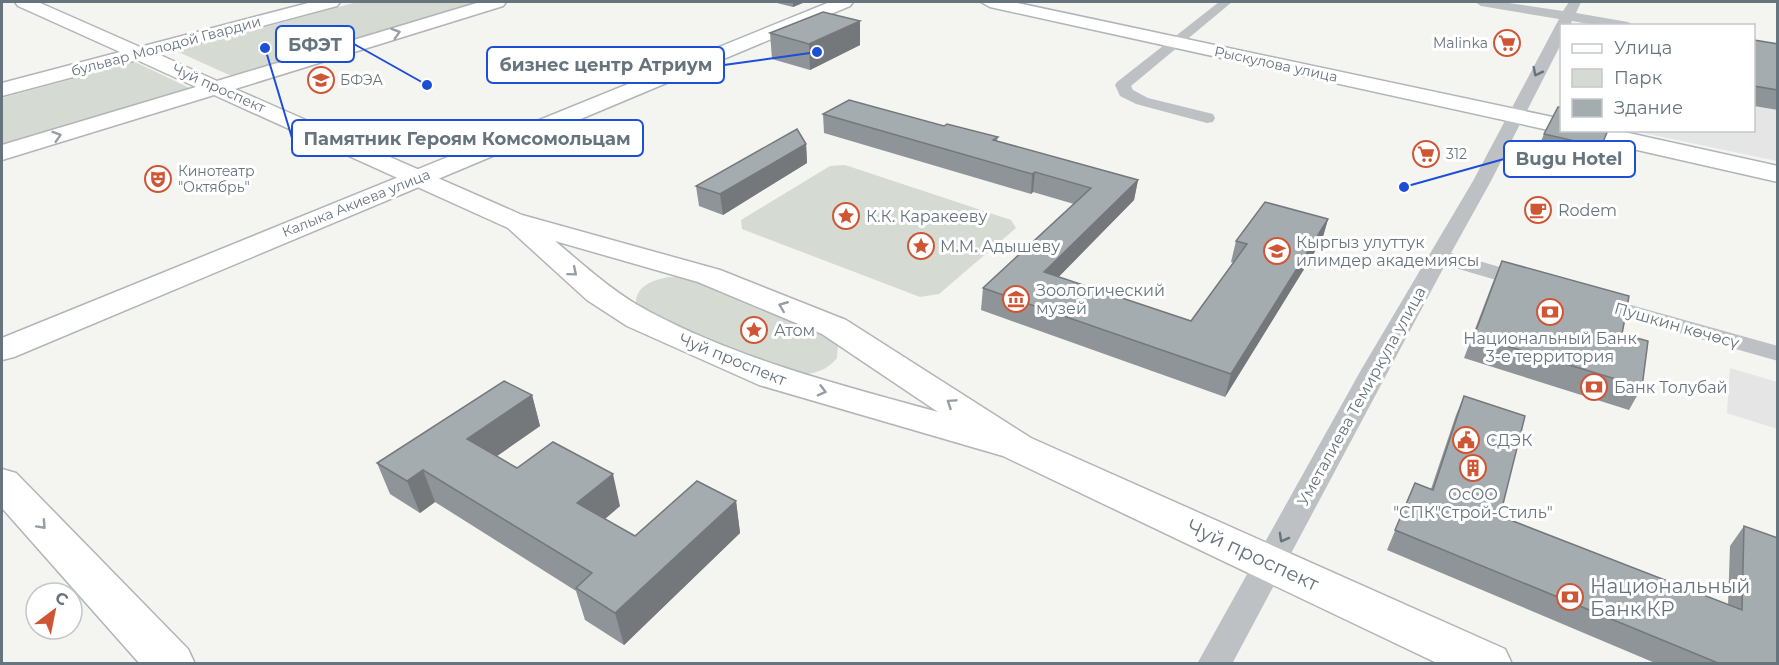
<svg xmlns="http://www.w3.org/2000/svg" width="1779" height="665" font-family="Montserrat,sans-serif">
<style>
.built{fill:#e4e5e4}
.green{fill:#d5dad2}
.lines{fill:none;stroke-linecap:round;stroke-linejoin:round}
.secondary-casing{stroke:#b0b5b8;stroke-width:3}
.primary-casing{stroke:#b1b5b8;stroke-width:3}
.street{fill:#bdc1c4;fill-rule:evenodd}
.secondary{fill:#fff;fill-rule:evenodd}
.primary{fill:#fff;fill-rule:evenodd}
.wall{fill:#8e9497}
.shaded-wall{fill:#74787b}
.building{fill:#a5acb0;stroke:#74787b;stroke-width:1.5}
.oneway{stroke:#949ea5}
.oneway2{stroke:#66747e}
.labels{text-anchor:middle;stroke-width:6;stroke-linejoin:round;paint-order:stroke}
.far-poi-label{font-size:14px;fill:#66747e;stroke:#fff;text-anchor:start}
.far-street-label{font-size:14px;fill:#66747e;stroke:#fff}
.poi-label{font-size:16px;fill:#66747e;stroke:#fff;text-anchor:start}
.street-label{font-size:16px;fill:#66747e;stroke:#fff}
.near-street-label{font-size:20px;fill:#66747e;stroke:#fff}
.near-poi-label{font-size:20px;fill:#66747e;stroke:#fff;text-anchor:start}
.leader{fill:none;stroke:#1d4ed8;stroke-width:2}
.callout-dot{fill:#1d4ed8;stroke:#fff;stroke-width:2}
.callout{fill:#fff;stroke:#1d4ed8;stroke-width:2}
.callout-label{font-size:18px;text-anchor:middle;font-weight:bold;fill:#66747e}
</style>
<rect width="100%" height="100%" fill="#f4f4f1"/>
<path class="built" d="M1754 48 1777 52V161L1634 131 1754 130Z
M1730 368 1777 382V429L1727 413Z"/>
<path class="green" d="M357 2H489L236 78 176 51Z
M135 62 194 90 2 148V98Z
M845 165 1011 220 1016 228 939 294 920 297 742 229 741 220 830 166Z
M669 277 692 278 824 332 838 343 837 358C824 374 806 376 786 374L639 309 636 303C636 285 654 280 669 277Z"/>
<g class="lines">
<defs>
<path id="secondary" d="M830 2H853L850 6 14 357 2 360V338Z
M981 2H1013L1562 119V130H1615L1778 166V182L1580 137 1569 131 1562 133 990 7Z
M2 469 16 473 188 649 195 664H140L2 508Z"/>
<path id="primary" d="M15 2H38L140 47 312 2H340L337 6 158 54 217 81 480 2H506L503 6 235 89 522 215 720 270 846 320 1031 438 1505 649 1512 664H1439L1003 456 759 385 627 326 587 300 508 228 214 95 2 160V145L196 87 137 60 2 96V83L120 52 18 6ZM555 241 698 282 822 334 938 412C840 385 741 360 650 312 615 294 585 266 555 241Z"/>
</defs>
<use href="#secondary" class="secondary-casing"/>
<use href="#primary" class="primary-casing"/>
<path class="street" d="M1219 2H1232L1131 86 1133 90 1148 98 1213 114 1215 118 1213 122 1207 123 1136 104 1120 96 1115 85 1117 82Z
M1475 2H1502L1563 11 1569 2H1581L1576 13 1628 22 1635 26H1600L1572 21 1570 26H1562V42L1491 181 1451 253 1535 277 1538 282 1535 287 1527 289 1445 265 1232 664H1197L1361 370 1473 181 1559 19 1481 6Z
M1595 295 1778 346V361L1587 307 1584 302 1587 297Z"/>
<use href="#secondary" class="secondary"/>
<use href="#primary" class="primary"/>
</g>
<path class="wall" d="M773 2H805L793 7Z
M770 33 860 45 810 70 772 59Z
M1754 40 1778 44V110L1754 106Z
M823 114 944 126 998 137 997 141 1138 180 1134 200 1058 277 1191 321 1234 263 1231 262 1236 241 1328 219 1322 240 1225 397 981 310 983 288 1074 204 1033 192 1031 194 824 133Z
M1608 130 1587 176 1532 163 1544 134Z
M806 144 807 163 723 215 699 206 696 186Z
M1502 261 1622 334 1642 387 1629 410 1464 358 1493 282Z
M532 395 540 426 497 456 517 468 620 506 605 519 635 536 736 501 740 533 624 645 585 620 576 591 435 502 420 513 390 494 377 463Z
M1464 396 1500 516 1728 605 1730 546 1744 526 1778 663H1655L1387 550 1415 483 1431 489 1456 415Z"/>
<path class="shaded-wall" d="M793 2H805L793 7Z
M860 21V45L810 70 809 44Z
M806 144 807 163 723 215 720 194Z
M1035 172 1033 192 1031 194 1032 174Z
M1138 180 1134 200 1042 294 1044 272Z
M1328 219 1322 240 1225 397 1231 374Z
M532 395 540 426 477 470 467 439Z
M423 470 435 502 420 513 407 481Z
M613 474 620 506 586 535 577 503Z
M736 501 740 533 624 645 615 613Z"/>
<path class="building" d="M823 12 860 21 809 44 770 33Z
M1754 40 1778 44V90L1754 86Z
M849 100 944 126 947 124 998 137 993 140 1138 180 1044 272 1191 321 1247 244 1236 241 1265 202 1328 219 1231 374 983 288 1091 188 1035 172 1032 174 823 114Z
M1558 107H1562V130H1608L1601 147 1544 134Z
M797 129 806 144 720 194 696 186Z
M1502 261 1629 296 1622 334 1648 341 1642 387 1474 336Z
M504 381 532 395 467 439 517 468 553 442 613 474 577 503 635 536 697 481 736 501 615 613 576 588 592 573 423 470 407 481 377 463Z
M1464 396 1525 416 1500 516 1742 610 1744 526 1778 538V663H1718L1395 530 1415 483 1433 490Z"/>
<defs><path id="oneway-chevron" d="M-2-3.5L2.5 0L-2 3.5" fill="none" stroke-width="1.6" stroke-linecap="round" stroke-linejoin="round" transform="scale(1.5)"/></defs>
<g class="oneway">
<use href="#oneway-chevron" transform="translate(396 33) rotate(-17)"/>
<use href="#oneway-chevron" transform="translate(57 136) rotate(-17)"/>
<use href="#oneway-chevron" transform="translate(573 272) rotate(40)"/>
<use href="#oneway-chevron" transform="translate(783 306) rotate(-158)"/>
<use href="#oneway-chevron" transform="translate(822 391) rotate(15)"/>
<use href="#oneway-chevron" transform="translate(951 403) rotate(-146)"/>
<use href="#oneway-chevron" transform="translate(42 525) rotate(47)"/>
</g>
<g class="oneway2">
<use href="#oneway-chevron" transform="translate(1537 72) rotate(117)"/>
<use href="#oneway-chevron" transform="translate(1283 538) rotate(119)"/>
</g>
<defs>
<symbol id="supermarket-ring" viewBox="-11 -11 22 22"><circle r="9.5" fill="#fff" stroke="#cf5635" stroke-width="1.5"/><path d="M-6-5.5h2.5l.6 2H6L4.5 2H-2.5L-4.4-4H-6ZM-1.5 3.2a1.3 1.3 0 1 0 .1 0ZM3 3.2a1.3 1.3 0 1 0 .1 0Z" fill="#cf5635"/></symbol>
<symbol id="university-ring" viewBox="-11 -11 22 22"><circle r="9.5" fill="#fff" stroke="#cf5635" stroke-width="1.5"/><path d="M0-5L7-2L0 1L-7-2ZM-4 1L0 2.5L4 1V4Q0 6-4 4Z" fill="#cf5635"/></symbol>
<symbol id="theatre-ring" viewBox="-11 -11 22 22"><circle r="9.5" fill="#fff" stroke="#cf5635" stroke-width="1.5"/><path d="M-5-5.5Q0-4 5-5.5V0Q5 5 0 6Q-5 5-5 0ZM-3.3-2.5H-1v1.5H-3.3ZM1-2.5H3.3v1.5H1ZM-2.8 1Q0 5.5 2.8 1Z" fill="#cf5635"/></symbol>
<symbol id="cafe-ring" viewBox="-11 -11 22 22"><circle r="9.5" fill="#fff" stroke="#cf5635" stroke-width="1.5"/><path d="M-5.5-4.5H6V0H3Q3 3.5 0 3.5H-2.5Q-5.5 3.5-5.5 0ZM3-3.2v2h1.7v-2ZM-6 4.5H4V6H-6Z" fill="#cf5635"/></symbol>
<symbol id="sight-ring" viewBox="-11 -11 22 22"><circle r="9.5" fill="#fff" stroke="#cf5635" stroke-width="1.5"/><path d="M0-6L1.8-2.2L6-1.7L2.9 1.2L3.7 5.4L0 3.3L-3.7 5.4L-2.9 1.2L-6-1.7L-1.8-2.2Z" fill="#cf5635"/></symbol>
<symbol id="museum-ring" viewBox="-11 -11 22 22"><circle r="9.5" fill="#fff" stroke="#cf5635" stroke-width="1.5"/><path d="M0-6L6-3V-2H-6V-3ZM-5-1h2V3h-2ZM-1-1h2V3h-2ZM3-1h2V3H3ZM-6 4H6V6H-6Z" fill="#cf5635"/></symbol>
<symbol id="bank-ring" viewBox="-11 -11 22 22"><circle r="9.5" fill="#fff" stroke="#cf5635" stroke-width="1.5"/><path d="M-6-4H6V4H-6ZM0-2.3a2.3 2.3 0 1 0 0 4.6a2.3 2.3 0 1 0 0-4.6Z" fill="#cf5635"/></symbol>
<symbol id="civic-ring" viewBox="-11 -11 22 22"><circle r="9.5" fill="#fff" stroke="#cf5635" stroke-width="1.5"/><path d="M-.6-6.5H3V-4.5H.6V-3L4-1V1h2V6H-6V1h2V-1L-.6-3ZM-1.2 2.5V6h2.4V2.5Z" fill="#cf5635"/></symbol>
<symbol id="building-ring" viewBox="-11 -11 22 22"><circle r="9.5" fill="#fff" stroke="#cf5635" stroke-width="1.5"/><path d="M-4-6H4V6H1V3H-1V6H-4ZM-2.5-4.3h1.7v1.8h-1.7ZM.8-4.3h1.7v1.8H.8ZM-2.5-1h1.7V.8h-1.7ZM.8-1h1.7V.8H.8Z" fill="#cf5635"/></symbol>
</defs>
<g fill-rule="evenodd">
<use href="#supermarket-ring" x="1492" y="28" width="30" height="30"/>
<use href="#university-ring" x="306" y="65" width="30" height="30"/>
<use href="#supermarket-ring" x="1411" y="139" width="30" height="30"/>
<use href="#theatre-ring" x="143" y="164" width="30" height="30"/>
<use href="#cafe-ring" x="1523" y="195" width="30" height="30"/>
<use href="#sight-ring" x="831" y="201" width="30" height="30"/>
<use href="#sight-ring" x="906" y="231" width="30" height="30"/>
<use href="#university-ring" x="1262" y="236" width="30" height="30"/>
<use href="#museum-ring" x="1001" y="284" width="30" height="30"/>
<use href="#bank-ring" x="1535" y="297" width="30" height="30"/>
<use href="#sight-ring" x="739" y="315" width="30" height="30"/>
<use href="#bank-ring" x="1579" y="372" width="30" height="30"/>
<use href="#civic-ring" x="1451" y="425" width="30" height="30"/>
<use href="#building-ring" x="1458" y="453" width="30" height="30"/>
<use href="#bank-ring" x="1555" y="582" width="30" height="30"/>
</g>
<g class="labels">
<g class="far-poi-label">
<text x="1488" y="48" text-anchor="end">Malinka</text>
<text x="340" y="85">БФЭА</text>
<text x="1446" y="159">312</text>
<text x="178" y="176">Кинотеатр<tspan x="178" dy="16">"Октябрь"</tspan></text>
</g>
<g class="far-street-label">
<text transform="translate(166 46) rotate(-15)" y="5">бульвар Молодой Гвардии</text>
<text transform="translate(1276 64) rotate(12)" y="5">Рыскулова улица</text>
<text transform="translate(219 88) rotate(24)" y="5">Чуй проспект</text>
<text transform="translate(356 203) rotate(-22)" y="5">Калыка Акиева улица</text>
</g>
<g class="poi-label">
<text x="1558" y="216">Rodem</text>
<text x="866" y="222">К.К. Каракееву</text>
<text x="1296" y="248">Кыргыз улуттук<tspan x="1296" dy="18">илимдер академиясы</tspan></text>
<text x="940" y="252">М.М. Адышеву</text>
<text x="1036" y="296">Зоологический<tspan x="1036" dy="18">музей</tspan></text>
<text x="774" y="336">Атом</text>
<text x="1550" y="344" text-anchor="middle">Национальный Банк<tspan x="1550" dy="18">3-е территория</tspan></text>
<text x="1614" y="393">Банк Толубай</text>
<text x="1486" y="446">СДЭК</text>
<text x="1473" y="500" text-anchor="middle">ОсОО<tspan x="1473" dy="18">"СПК"Строй-Стиль"</tspan></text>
</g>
<g class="street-label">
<text transform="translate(1677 325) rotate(16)" y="6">Пушкин көчөсү</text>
<text transform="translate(733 359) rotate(22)" y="6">Чуй проспект</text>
<text transform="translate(1361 396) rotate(-61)" y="6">Уметалиева Темиркула улица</text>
</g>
<g class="near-street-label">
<text transform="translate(1253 555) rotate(25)" y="7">Чуй проспект</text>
</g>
<g class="near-poi-label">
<text x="1590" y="593">Национальный<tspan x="1590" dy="23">Банк КР</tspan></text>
</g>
</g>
<path class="leader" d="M427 85L354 44M817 52L724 65M265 48L292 138M1404 187L1504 159"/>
<g class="callout-dot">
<circle cx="427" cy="85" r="6"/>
<circle cx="817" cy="52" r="6"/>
<circle cx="265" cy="48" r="6"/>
<circle cx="1404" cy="187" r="6"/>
</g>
<g class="callout">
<rect x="276" y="26" width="78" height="36" rx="6"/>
<rect x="487" y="47" width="237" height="36" rx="6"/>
<rect x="292" y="120" width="351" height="36" rx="6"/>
<rect x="1504" y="141" width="131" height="36" rx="6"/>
</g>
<g class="callout-label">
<text x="315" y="51">БФЭТ</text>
<text x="606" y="71">бизнес центр Атриум</text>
<text x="467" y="145">Памятник Героям Комсомольцам</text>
<text x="1569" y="165">Bugu Hotel</text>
</g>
<rect width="1779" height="665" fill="none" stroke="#66747e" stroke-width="6"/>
<rect x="1560" y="24" width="195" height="108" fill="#ffffff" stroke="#c2c7cb" stroke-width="1.5"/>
<rect x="1572" y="44" width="30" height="9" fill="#ffffff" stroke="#c2c7cb" stroke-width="1.5"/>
<text x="1614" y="54" font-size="18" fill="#66747e">Улица</text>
<rect x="1572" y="69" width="30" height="18" fill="#d5dad2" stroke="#c2c7cb" stroke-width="1.5"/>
<text x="1614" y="84" font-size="18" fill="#66747e">Парк</text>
<rect x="1572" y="99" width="30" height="18" fill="#a5acb0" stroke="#c2c7cb" stroke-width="1.5"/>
<text x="1614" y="114" font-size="18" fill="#66747e">Здание</text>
<g transform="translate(54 611) rotate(32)"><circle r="28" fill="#ffffff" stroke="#c2c7cb" stroke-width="1.5"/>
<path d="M0-4.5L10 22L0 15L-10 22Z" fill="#cf5635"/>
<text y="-9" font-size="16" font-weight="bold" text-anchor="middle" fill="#66747e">С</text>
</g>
</svg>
